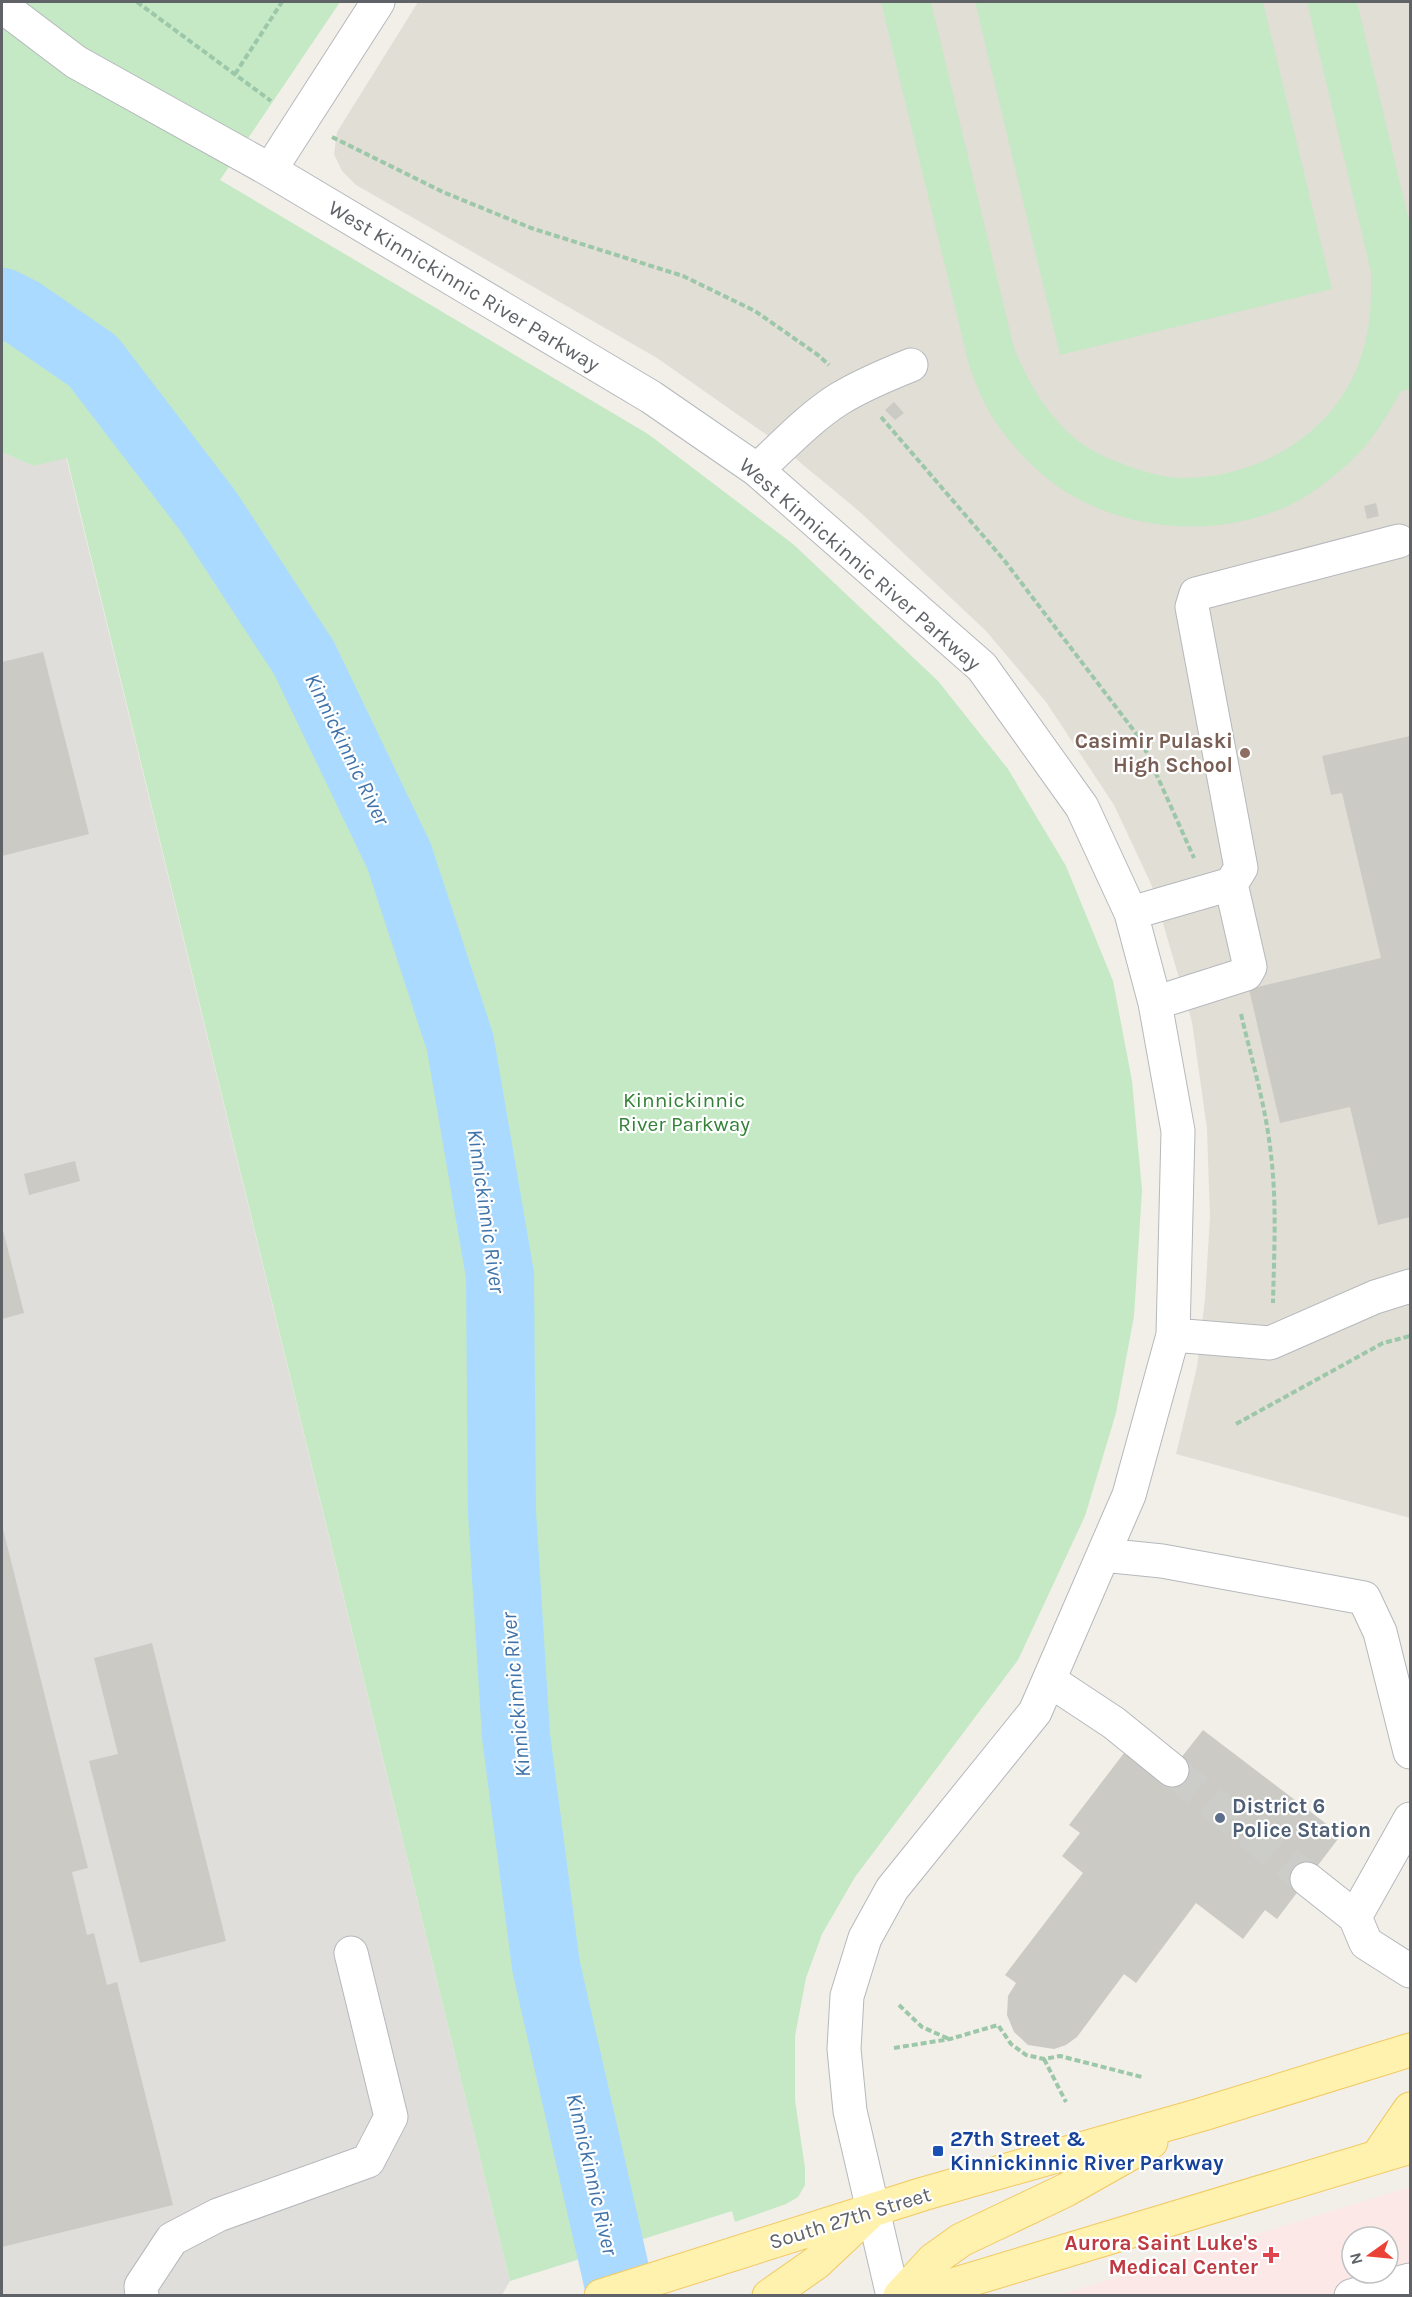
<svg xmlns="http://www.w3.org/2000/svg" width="1412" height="2297" font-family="Karla,sans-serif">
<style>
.industrial{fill:#e0deda}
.education{fill:#e1ded6}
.medical{fill:#fce8e6;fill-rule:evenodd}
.green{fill:#c5e8c5}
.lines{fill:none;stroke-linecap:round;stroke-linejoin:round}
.river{stroke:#aadaff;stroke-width:68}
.building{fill:#cccac5}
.minor-tunnel{stroke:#ccccc8;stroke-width:33;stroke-dasharray:33 16;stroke-linecap:butt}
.minor-casing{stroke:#b5b8bc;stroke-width:35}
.major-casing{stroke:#f2c960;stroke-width:35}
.path{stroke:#9cc7a9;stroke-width:4;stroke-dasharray:6 3;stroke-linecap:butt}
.minor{stroke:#fff;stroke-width:33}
.major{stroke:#fff2af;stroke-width:33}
.education-dot{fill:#8d6e63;stroke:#fff;stroke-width:2}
.service-dot{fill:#5c6f8a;stroke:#fff;stroke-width:2}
.transit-dot{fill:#1a4fb4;stroke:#fff;stroke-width:2}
.health-dot{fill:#e0444e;stroke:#fff;stroke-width:2}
.labels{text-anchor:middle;stroke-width:4.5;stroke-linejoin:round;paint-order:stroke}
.street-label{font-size:21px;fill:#5f6368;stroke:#fff}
.education-label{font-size:21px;font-weight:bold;fill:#785e54;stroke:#fff;text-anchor:end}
.park-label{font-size:21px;fill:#348238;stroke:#fff}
.service-label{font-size:21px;font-weight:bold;fill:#4e5e75;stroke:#fff;text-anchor:start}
.transit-label{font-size:21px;font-weight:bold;fill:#164399;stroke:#fff;text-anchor:start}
.health-label{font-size:21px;font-weight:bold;fill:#be3a42;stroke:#fff;text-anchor:end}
.water-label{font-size:22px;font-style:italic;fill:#4174aa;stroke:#fff}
</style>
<rect width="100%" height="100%" fill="#f1efe8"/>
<path class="industrial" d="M2 452 33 466 66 457 510 2281 502 2295H2Z"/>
<path class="education" d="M418 2H1410V1518L1176 1454 1197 1367 1205 1299 1210 1217 1207 1129 1192 1022 1152 886 1114 805 1046 702 986 631 860 512 767 435 657 358 356 185 342 171 334 154 337 132Z"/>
<path class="medical" d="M1410 2187V2295H1059ZM1352 2237H1388V2273H1352Z"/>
<path class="green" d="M2 2H340L220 180 648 434 793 544 938 681 1008 769 1066 866 1113 981 1132 1081 1142 1190 1134 1316 1116 1413 1085 1516 1018 1660 855 1877 822 1934 806 1978 795 2036V2100L805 2168V2185L798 2197 786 2204 735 2222 732 2211 510 2281 67 458 33 466 2 452Z
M881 2H931L1014 348C1028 381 1044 410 1071 435 1084 447 1101 456 1118 462 1138 470 1162 478 1184 478 1252 478 1321 441 1352 379 1369 345 1372 309 1371 272L1307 2H1357L1410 225V389L1401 391C1389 412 1377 433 1361 451 1345 467 1327 483 1308 495 1237 539 1137 536 1066 492 1037 474 1002 437 986 406 980 394 975 381 970 369Z
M975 2H1263L1332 289 1060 355Z"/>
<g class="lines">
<path class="river" d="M2 302 22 312 93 361 208 511 304 658 399 856 460 1042 500 1275 502 1512 516 1736 546 1966 621 2296"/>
</g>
<path class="building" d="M894 402 904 413 895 420 885 410Z
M1376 503 1379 516 1367 519 1364 506Z
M43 652 89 834 2 856V662Z
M1410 736V1217L1378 1225 1350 1107 1280 1123 1249 989 1381 958 1342 793 1331 795 1322 756Z
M75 1161 80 1181 29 1195 24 1174Z
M2 1226 24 1313 2 1319Z
M2 1525 88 1868 72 1872 87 1935 94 1933 107 1985 117 1982 173 2205 2 2247Z
M152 1643 226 1941 140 1963 89 1761 118 1754 94 1658Z
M1203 1730 1341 1835 1277 1919 1265 1910 1243 1939 1196 1903 1136 1983 1124 1974 1077 2037 1066 2045 1054 2049 1028 2045 1014 2032 1007 2015 1008 1996 1016 1983 1005 1975 1083 1873 1062 1856 1080 1833 1069 1825 1124 1753 1162 1782Z"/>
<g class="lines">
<path class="minor-tunnel" d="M1172 1770 1307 1879"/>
<defs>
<path id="minor" d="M2 6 76 62 270 170 651 397 757 470 982 667 1082 807 1131 913 1155 1003 1178 1131 1173 1335 1129 1495 1035 1712 892 1889 865 1938 847 1996 844 2049 850 2111 893 2296
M270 170 378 2
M757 470C783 446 809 418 839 399 862 385 886 375 911 365
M1131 913 1231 884 1241 868 1192 607 1196 594 1399 541
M1155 1003 1246 974 1250 967 1231 884
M1173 1335 1270 1343 1375 1297 1410 1286
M1103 1555 1162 1561 1364 1598 1380 1632 1410 1752
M1049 1680 1114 1723 1172 1770
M1410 1819 1355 1917 1366 1943 1410 1971
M1307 1879 1355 1917
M142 2296 141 2286 172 2239 218 2215 368 2161 391 2117 351 1953
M1351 2296 1410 2280"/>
<path id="major" d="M1377 2157 1410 2109
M601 2296 923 2194 1200 2115 1410 2050
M769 2296 816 2263 867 2215
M900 2296 933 2260 961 2240 1066 2190 1151 2142
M916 2296 1410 2147"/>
</defs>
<use href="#minor" class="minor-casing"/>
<use href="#major" class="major-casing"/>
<path class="path" d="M137 2 271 101
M235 74 282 2
M332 137 443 192 531 228 683 276 755 311 818 355 829 365
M881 417 1004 560 1141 740 1194 858
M1241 1014C1252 1061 1266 1107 1271 1155 1277 1204 1274 1254 1273 1303
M1236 1424 1383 1343 1410 1336
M899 2005 922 2027 949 2039
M894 2048 950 2039 998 2025 1011 2044 1026 2055 1044 2059 1060 2056 1142 2077
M1044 2059 1066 2102"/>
<use href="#minor" class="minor"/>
<use href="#major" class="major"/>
</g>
<circle class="education-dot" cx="1245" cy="753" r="6"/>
<circle class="service-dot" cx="1220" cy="1818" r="6"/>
<rect class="transit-dot" x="932" y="2145" width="12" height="12" rx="3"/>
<path class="health-dot" d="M1268 2246h6v6h6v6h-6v6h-6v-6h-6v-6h6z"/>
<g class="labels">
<g class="street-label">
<text transform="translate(464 286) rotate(31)" y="7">West Kinnickinnic River Parkway</text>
<text transform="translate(860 564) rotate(41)" y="7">West Kinnickinnic River Parkway</text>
<text transform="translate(850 2218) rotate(-17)" y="7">South 27th Street</text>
</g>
<g class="education-label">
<text x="1233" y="748">Casimir Pulaski<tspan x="1233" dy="24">High School</tspan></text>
</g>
<g class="park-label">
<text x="684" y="1107">Kinnickinnic<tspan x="684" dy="24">River Parkway</tspan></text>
</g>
<g class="service-label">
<text x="1232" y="1813">District 6<tspan x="1232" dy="24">Police Station</tspan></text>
</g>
<g class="transit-label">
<text x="950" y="2146">27th Street &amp;<tspan x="950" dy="24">Kinnickinnic River Parkway</tspan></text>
</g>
<g class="health-label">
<text x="1258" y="2250">Aurora Saint Luke's<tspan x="1258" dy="24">Medical Center</tspan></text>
</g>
<g class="water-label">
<text transform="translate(348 749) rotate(64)" y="8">Kinnickinnic River</text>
<text transform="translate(487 1211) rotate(82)" y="8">Kinnickinnic River</text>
<text transform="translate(515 1695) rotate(-95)" y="8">Kinnickinnic River</text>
<text transform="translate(593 2174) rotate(77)" y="8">Kinnickinnic River</text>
</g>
</g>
<rect width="1412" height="2297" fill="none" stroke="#5f6368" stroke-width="6"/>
<g transform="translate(1370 2255) rotate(255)"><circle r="28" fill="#ffffff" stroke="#bfc1c3" stroke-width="1.5"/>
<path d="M0-4.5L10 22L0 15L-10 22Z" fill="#ea4335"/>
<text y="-9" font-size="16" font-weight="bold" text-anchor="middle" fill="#5f6368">N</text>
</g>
</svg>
